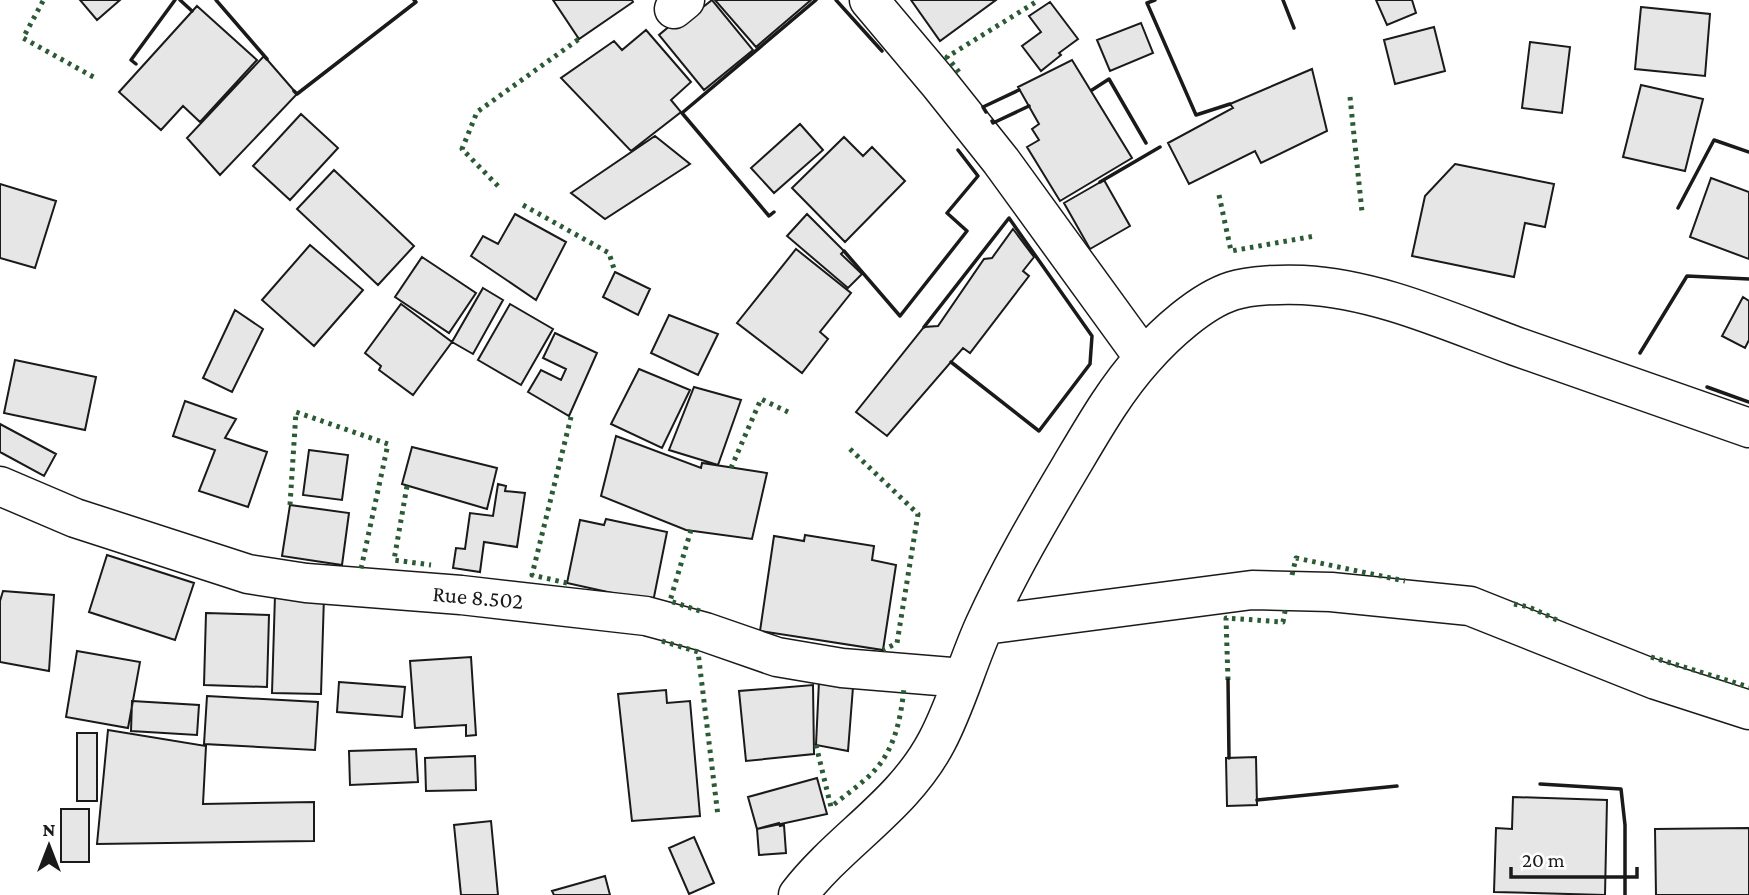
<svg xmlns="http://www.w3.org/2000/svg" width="1749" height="895" font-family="'Crimson Pro',serif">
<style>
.building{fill:#e6e6e6;stroke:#1a1a1a;stroke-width:2}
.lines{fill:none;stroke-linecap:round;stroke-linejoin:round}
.street-casing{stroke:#1a1a1a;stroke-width:41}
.street{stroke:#fff;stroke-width:38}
.hedge{stroke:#2b5a34;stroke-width:5;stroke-dasharray:3.5 5;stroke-linecap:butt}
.wall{stroke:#1a1a1a;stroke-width:3.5}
.labels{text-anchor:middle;stroke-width:5;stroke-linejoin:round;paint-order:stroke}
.street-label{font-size:23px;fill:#1a1a1a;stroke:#fff}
</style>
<rect width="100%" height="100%" fill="#fff"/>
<path class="building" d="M80 0H120L97 20Z
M553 0H632L633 2 579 39Z
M712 0 753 50 704 90 659 35 690 9 694 14Z
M715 0H811L756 47Z
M911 0H996L940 41Z
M1376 0H1412L1416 13 1387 25Z
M1050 2 1078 39 1059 53 1061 55 1041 71 1022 46 1041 32 1029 16Z
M197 6 257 60 200 122 183 106 161 130 119 92Z
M1641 7 1710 14 1705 76 1635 69Z
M1141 23 1153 53 1110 71 1097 40Z
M1434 27 1445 71 1395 84 1384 40Z
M646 30 691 82 671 100 681 112 631 151 561 78 614 41 622 50Z
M1530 42 1570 47 1562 113 1522 108Z
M264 56 297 94 220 175 187 138Z
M1072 60 1132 158 1060 201 1027 147 1039 140 1032 129 1039 124 1018 87Z
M1312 69 1327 131 1261 163 1255 151 1189 184 1168 143 1233 108 1230 104Z
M1641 85 1703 99 1685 171 1623 157Z
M301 114 338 148 290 200 253 166Z
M800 124 823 150 774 193 751 168Z
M655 136 690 164 605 219 571 193Z
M844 137 863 156 872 147 905 181 845 242 792 188Z
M1455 164 1554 184 1545 227 1525 223 1514 277 1412 256 1425 196Z
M334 170 414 246 378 285 297 209Z
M1711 178 1749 192V259L1690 237Z
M1104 180 1130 226 1090 249 1064 203Z
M0 184 56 201 35 268 0 258Z
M515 214 566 242 536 300 471 256 483 236 498 244Z
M807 214 844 251 841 254 862 274 848 288 787 236Z
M1013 229 1034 257 1023 271 1029 276 970 353 963 348 887 436 856 412 924 327 938 326 984 259 992 258Z
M310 245 363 290 314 346 262 300Z
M796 249 851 293 820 332 828 339 802 373 737 323Z
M422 257 476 293 449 333 395 297Z
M615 272 650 289 638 315 603 297Z
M483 288 503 300 473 354 452 342Z
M1743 297 1749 301V340L1745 348 1722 336Z
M401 304 452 342 413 395 379 370 381 366 365 353Z
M510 304 553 329 521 385 478 360Z
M235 310 263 329 232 392 203 378Z
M669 315 718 334 698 375 651 353Z
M555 333 597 353 569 416 528 392 541 370 561 380 566 369 543 358Z
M15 360 96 377 85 430 4 413Z
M639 369 690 390 662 448 611 424Z
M694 387 741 400 718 465 669 450Z
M185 401 236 419 225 438 267 452 248 507 199 491 215 450 173 436Z
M0 424 56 454 44 476 0 452Z
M616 436 701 468 702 463 767 473 752 539 686 530 601 496Z
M412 447 497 468 487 509 402 484Z
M309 450 348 455 342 500 303 495Z
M498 484 506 486 505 491 525 493 517 547 484 542 480 572 453 568 456 548 465 549 470 513 493 516Z
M290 505 349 513 342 565 282 556Z
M606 519 667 532 653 602 567 583 580 520 604 525Z
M805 535 874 546 872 560 896 565 883 650 760 631 774 536 804 541Z
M107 555 194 583 175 640 89 612Z
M3 591 54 595 49 671 0 662V601Z
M275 595 324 596 321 694 272 693Z
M206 613 269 615 267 687 204 685Z
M77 651 140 662 128 728 66 717Z
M471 657 476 735 466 736V725L415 728 410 661Z
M819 681 853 687 848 751 816 745Z
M339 682 405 687 402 717 337 712Z
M813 685 814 754 746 761 739 691Z
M666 690 667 703 690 701 700 816 632 821 618 694Z
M207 696 318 702 315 750 204 744Z
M132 701 199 705 197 735 131 731Z
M108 730 206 746 203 804 314 802V841L97 844Z
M77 733H97V801H77Z
M416 749 418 782 350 785 349 751Z
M475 756 476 790 426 791 425 758Z
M1256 757 1257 805 1227 806 1226 758Z
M817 778 827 814 757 829 748 797Z
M1513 797 1607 800 1605 895 1494 892 1496 828 1512 829Z
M61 809H89V862H61Z
M491 821 498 895H461L454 825Z
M779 823 780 826 784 825 786 853 759 855 757 829Z
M1749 828V895H1656L1655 829Z
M694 837 714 883 689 894 669 848Z
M605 876 610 895H554L552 891Z"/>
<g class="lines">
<defs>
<path id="street" d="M869 0 938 82 1001 161 1144 358
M674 9 685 0
M0 486 75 518 248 574 306 583 461 595 646 616 705 632 777 657 842 668 963 678
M985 625 1252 590 1331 592 1470 606 1656 680 1749 710
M798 895C841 839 903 806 937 741 956 705 967 664 984 626 1009 571 1040 518 1071 466 1093 429 1115 390 1144 358 1165 334 1201 301 1232 291 1251 285 1283 284 1303 285 1377 289 1447 321 1515 346 1593 374 1671 401 1749 428"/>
</defs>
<use href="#street" class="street-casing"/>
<use href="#street" class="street"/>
<path class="hedge" d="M43 1 23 38 97 79
M959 72 947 57 1039 0
M1350 97 1362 212
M498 186 462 149 477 112 579 39
M1219 195 1231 251 1315 236
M523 205 609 253 615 272
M850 449 918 514 897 643 883 650
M731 468 761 399 788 412
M407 486 394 560 431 565
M290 505 296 412 388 444 361 569
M691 530 670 601 700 611
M1292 575 1296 558 1405 581
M567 583 532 575 571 417
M1514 604 1529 607 1557 620
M662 641 698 652 718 816
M1651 657 1749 687
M1228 680 1226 618 1283 622 1286 606
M816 745 831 807C845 795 862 784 874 771 895 749 901 717 904 688"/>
<path class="wall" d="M180 0 192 11
M216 0 267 59
M836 0 882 51
M1155 0 1147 3 1196 115 1230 104
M1283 0 1294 28
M136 64 131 60 175 0
M1092 90 1109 79 1146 143
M294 91 297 94 416 2 414 0
M986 112 983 107 1019 90
M992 121 993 123 1029 106
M1100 182 1160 147
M1678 208 1714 140 1749 152
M774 212 769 216 682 113 816 0
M844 251 900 316 967 231 947 213 978 176 958 150
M924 327 1009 218 1092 336 1090 364 1039 431 951 362
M1640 353 1687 276 1749 279
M1707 387 1749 402
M1228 680 1229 758
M1540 784 1621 789 1625 825V895
M1257 800 1397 786"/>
</g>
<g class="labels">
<g class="street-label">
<text transform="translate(478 597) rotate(5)" y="8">Rue 8.502</text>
</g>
</g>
<g transform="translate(49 846)" stroke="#ffffff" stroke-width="5" paint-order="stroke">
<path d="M0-5L12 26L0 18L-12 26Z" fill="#1a1a1a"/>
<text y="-10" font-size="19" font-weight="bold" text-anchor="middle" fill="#1a1a1a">N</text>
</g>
<path d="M1511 867v10h126v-10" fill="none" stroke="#1a1a1a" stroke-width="3.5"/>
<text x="1522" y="867" font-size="21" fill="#1a1a1a" stroke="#ffffff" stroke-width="5" paint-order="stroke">20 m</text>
</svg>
